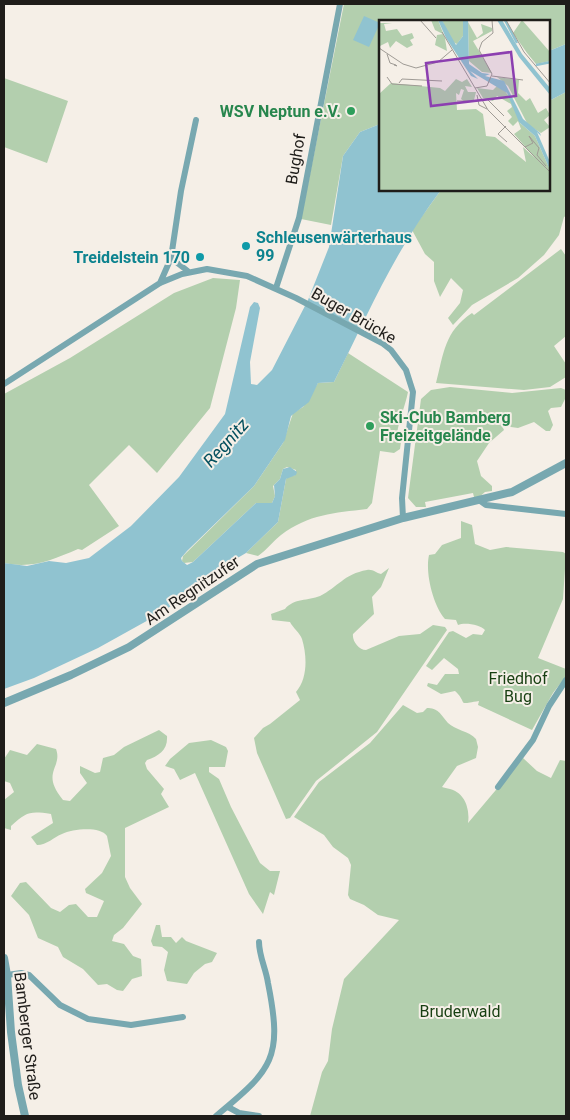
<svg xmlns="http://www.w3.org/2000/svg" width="570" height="1120" font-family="Roboto,sans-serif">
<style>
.green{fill:#b3cfae}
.water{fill:#90c3d0}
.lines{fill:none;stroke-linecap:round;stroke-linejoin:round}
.minor{stroke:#78a8b0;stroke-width:6}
.tertiary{stroke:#78a8b0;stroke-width:8}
.leisure-dot{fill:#2e9e5b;stroke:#f5efe7;stroke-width:2}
.culture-dot{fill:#0f9aa8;stroke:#f5efe7;stroke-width:2}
.labels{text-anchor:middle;stroke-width:4;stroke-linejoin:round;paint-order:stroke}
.leisure-label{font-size:16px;font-weight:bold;fill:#27864d;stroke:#f5efe7;text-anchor:end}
.street-label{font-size:16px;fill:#1f1d1a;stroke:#f5efe7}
.culture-label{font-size:16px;font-weight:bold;fill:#0d838f;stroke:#f5efe7;text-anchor:start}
.park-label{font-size:16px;fill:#173f11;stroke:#f5efe7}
.water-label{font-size:18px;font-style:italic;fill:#06515f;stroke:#f5efe7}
.inset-river{fill:none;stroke:#90c3d0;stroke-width:2.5}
.inset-road{fill:none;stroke:#9f9b95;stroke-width:1}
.view{fill:#8c3fb0;fill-opacity:0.15;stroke:#8c3fb0;stroke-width:2.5}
.inset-edge{fill:none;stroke:#1f1d1a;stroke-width:2.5}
</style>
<rect width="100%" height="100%" fill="#f5efe7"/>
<path class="green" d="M344 4H566V44L549 51V21H380V124L360 132 343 156 331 225 301 219Z
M4 78 68 101 47 163 4 147Z
M566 92V216L564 217 559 235 544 255 518 278 472 305 453 325 448 318 460 303 463 290 451 278 440 297 434 281V262L425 254 412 230 441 190H549V101Z
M561 249 566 256V336L554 346 566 364V377L550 387 524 390 436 383C444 353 444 332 472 313L474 315Z
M213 278 240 280 236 308 210 408 157 473 129 445 89 485 119 526 82 550 78 549C52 560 32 569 4 563V394L70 358 174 293Z
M348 353 408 392C405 407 399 419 397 434L402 435 400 449 394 453 380 451 372 503 367 509C334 513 309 514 281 535 273 541 267 550 258 556L246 553 278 522 286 479 289 476H294L296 470 287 467 283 469 280 479 273 486 275 496 272 503H256L193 562 184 563 182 561 183 556 254 486 283 443 293 413 303 407 318 383 334 382Z
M450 387 512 393 561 388 566 390V397L561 407 551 408 548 411 553 425 550 431H546L534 422 518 428 511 427 506 422 502 426 504 430 489 443 477 461 481 476 492 486V491L485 492 478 498 474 497 473 493 425 502 426 507H416L408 498 421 399 431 390Z
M461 521 472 525 475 544 490 550 506 547 563 552 566 554 563 599 538 658 566 669V676L553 693 532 730 478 705 479 701C455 705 469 704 455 691L441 694 427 686 428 683 437 685 445 674H459L458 669 444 658 432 670 426 666 449 632 453 631 466 638 473 634 482 635 485 630C481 625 465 622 458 625L456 620 445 619C433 605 425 573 429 555L435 554 442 545 461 538Z
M389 568 381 587 372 597 374 614 353 634C352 641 359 650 366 650L399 636 420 634 433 625 445 627 447 630 377 732 316 781 290 818 286 819 257 753 254 738 263 728 270 724 300 700 296 692C308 678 307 656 302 639 300 633 293 628 290 622L272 620 271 614 285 609C294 598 308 601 320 596 338 587 344 574 367 570 373 569 376 573 381 574Z
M403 705 417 713 423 712 427 708C438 707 442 716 448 723 455 730 469 731 476 739L478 747 476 758 457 766 442 787C444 788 447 788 450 789 466 793 470 811 468 823L523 758 537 771 551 778 560 760 566 761V1116H310L322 1072 328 1061 332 1029 344 979 399 920 378 915 364 905 350 899 348 895 351 865 348 858 333 847 324 835 294 817 319 782 370 743Z
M159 730 167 736C168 750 159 756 147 760L145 763 147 769 164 789 161 794 169 807 125 828V877L130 888 142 904 123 928 114 935 112 941 124 944 133 956 141 959 142 976 132 979 123 991 117 990 107 984 98 985 83 969 63 957 58 947 38 938 29 915 11 896 20 883 26 882 51 908 60 912 69 905 76 904 88 917H97L104 901 86 893 85 889 102 873 111 856 107 836C100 826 73 829 62 834 54 837 47 845 37 845L31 837 53 823 51 814C29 811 27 812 11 826V830L4 828V800L14 792 10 783 4 781V759L10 750 27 755 37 744 56 749C63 768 40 772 63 800L70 801 87 783 80 773V766L95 773 100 772 103 758 114 755 124 747Z
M211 740 226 747 228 751 225 767H209V772L219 779 231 807 260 863 270 871H280L274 895 270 892 263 914 249 894 195 773 180 780 174 769 165 766 170 759 189 743Z
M156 925H160L162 937H171L176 943 182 937 186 941 217 953 212 962 205 964 194 973 187 984 167 981 164 970 168 952 162 947 153 946 151 941Z"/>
<path class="water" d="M364 16 380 23 369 47 353 40Z
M566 44V92L549 101V51Z
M380 124V190H441C394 252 368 314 334 382L318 383 309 402 291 416 285 440 254 486 187 551 181 558 182 561 187 565 193 562 256 503H272L275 496 274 485 280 479 283 469 290 467 297 472 296 475 286 479 278 522 246 553 217 570 205 582 161 613 98 648 34 678 4 689V563L27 566 49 561 66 563 89 558 131 526 179 477 225 414 250 307 254 302 258 303 260 308 250 362 251 384 257 385 272 370 308 300 329 247 343 156 360 132Z"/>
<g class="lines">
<path class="minor" d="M171 258 189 272
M160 283 171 258 181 191 196 120
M276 288 299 218 340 4
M4 384 160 283 182 274 207 269 247 276 296 298 382 343 391 350 406 370 413 392 402 498 403 518
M479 500 486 505 566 514
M498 787 533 740 549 706 566 680
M7 975 21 973 29 975 60 1005 88 1019 131 1025 183 1017
M228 1107 239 1113 259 1116
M216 1116C273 1069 283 1058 268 983 266 969 259 956 259 942"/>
<path class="tertiary" d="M4 703 71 675 129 647 257 564 403 518 512 492 566 463
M4 958 7 975 11 1032 18 1085 25 1116"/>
</g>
<g class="leisure-dot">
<circle cx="351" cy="111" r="5"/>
<circle cx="370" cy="426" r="5"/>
</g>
<g class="culture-dot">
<circle cx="246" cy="246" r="5"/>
<circle cx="200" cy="257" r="5"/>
</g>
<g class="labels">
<g class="leisure-label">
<text x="341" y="117">WSV Neptun e.V.</text>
<text x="380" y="423" text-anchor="start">Ski-Club Bamberg<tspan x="380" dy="18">Freizeitgelände</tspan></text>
</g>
<g class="street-label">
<text transform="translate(295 159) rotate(-80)" y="6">Bughof</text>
<text transform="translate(354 315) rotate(30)" y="6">Buger Brücke</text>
<text transform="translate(192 590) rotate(-34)" y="6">Am Regnitzufer</text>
<text transform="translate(28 1036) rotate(83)" y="6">Bamberger Straße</text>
</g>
<g class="culture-label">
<text x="256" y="243">Schleusenwärterhaus<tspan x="256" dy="18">99</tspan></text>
<text x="190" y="263" text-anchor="end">Treidelstein 170</text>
</g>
<g class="park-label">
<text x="518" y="684">Friedhof<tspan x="518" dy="18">Bug</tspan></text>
<text x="460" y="1017">Bruderwald</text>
</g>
<g class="water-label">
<text transform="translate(226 443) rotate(-48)" y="6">Regnitz</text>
</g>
</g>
<g transform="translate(379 20)">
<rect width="171" height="171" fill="#f5efe7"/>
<path d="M52 0H59L66 18 68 31 56 25 58 15 64 14 56 10ZM63 0H84V16L78 24 72 21ZM143 0 171 32V41L157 44 148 33 134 13ZM89 2 98 18 104 13 102 4 113 8V11L94 21 113 53 103 52 90 41ZM0 3H13L5 4 7 11 18 9 23 16 33 13 35 18 31 20 34 25 28 28 17 21 11 28 9 22 1 26ZM118 57 140 60 139 73 147 81 151 78 159 93 167 88 171 95 165 100 171 107 162 113 149 105 129 66ZM77 59 83 62 88 59 93 67 86 66 89 72H97L95 80 86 82 82 79 85 70 82 69 80 75 77 73 78 90 97 89 104 94 107 116 116 117 147 142 144 127 156 138 135 114 142 109 139 101 134 106 129 101 133 97 128 91 133 87 132 84 118 76 114 81 104 78 98 68 114 70 118 66 126 71 133 81 141 103 156 116 171 150V171H0V74L12 63 61 68 66 71Z" fill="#b3cfae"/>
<path d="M59 0H63L77 25 84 16V0H89L90 44 103 53 111 54 106 56 125 61 144 99 161 113 162 116 158 112 171 142V150L156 116 140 102 128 73 91 51 99 59 92 56 67 18ZM118 0H123L143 34 171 68V75L140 37Z" fill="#90c3d0"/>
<path class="inset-river" d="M126 0 138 23M157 45 172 42"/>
<path class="inset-road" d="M41 0 57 18M127 0 145 32 172 64M63 12 109 90 172 153M0 28 24 44 37 48 59 42 73 30M8 34 11 43 17 45 18 46 15 45M113 56 144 60M8 57 13 64 43 66M20 63 23 59 63 61M96 68 108 66 113 54 100 30 103 22 114 13 113 0M98 75 100 85 108 89M109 80 125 96M78 81H98M127 106 119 114 128 122M150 116 160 128 158 135 167 146M146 127 154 123 150 116"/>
<path class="view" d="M132 32 137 76 52 86 47 43Z"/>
<rect width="171" height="171" class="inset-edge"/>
</g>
<rect width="570" height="1120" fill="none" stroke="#1f1d1a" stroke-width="10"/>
</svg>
